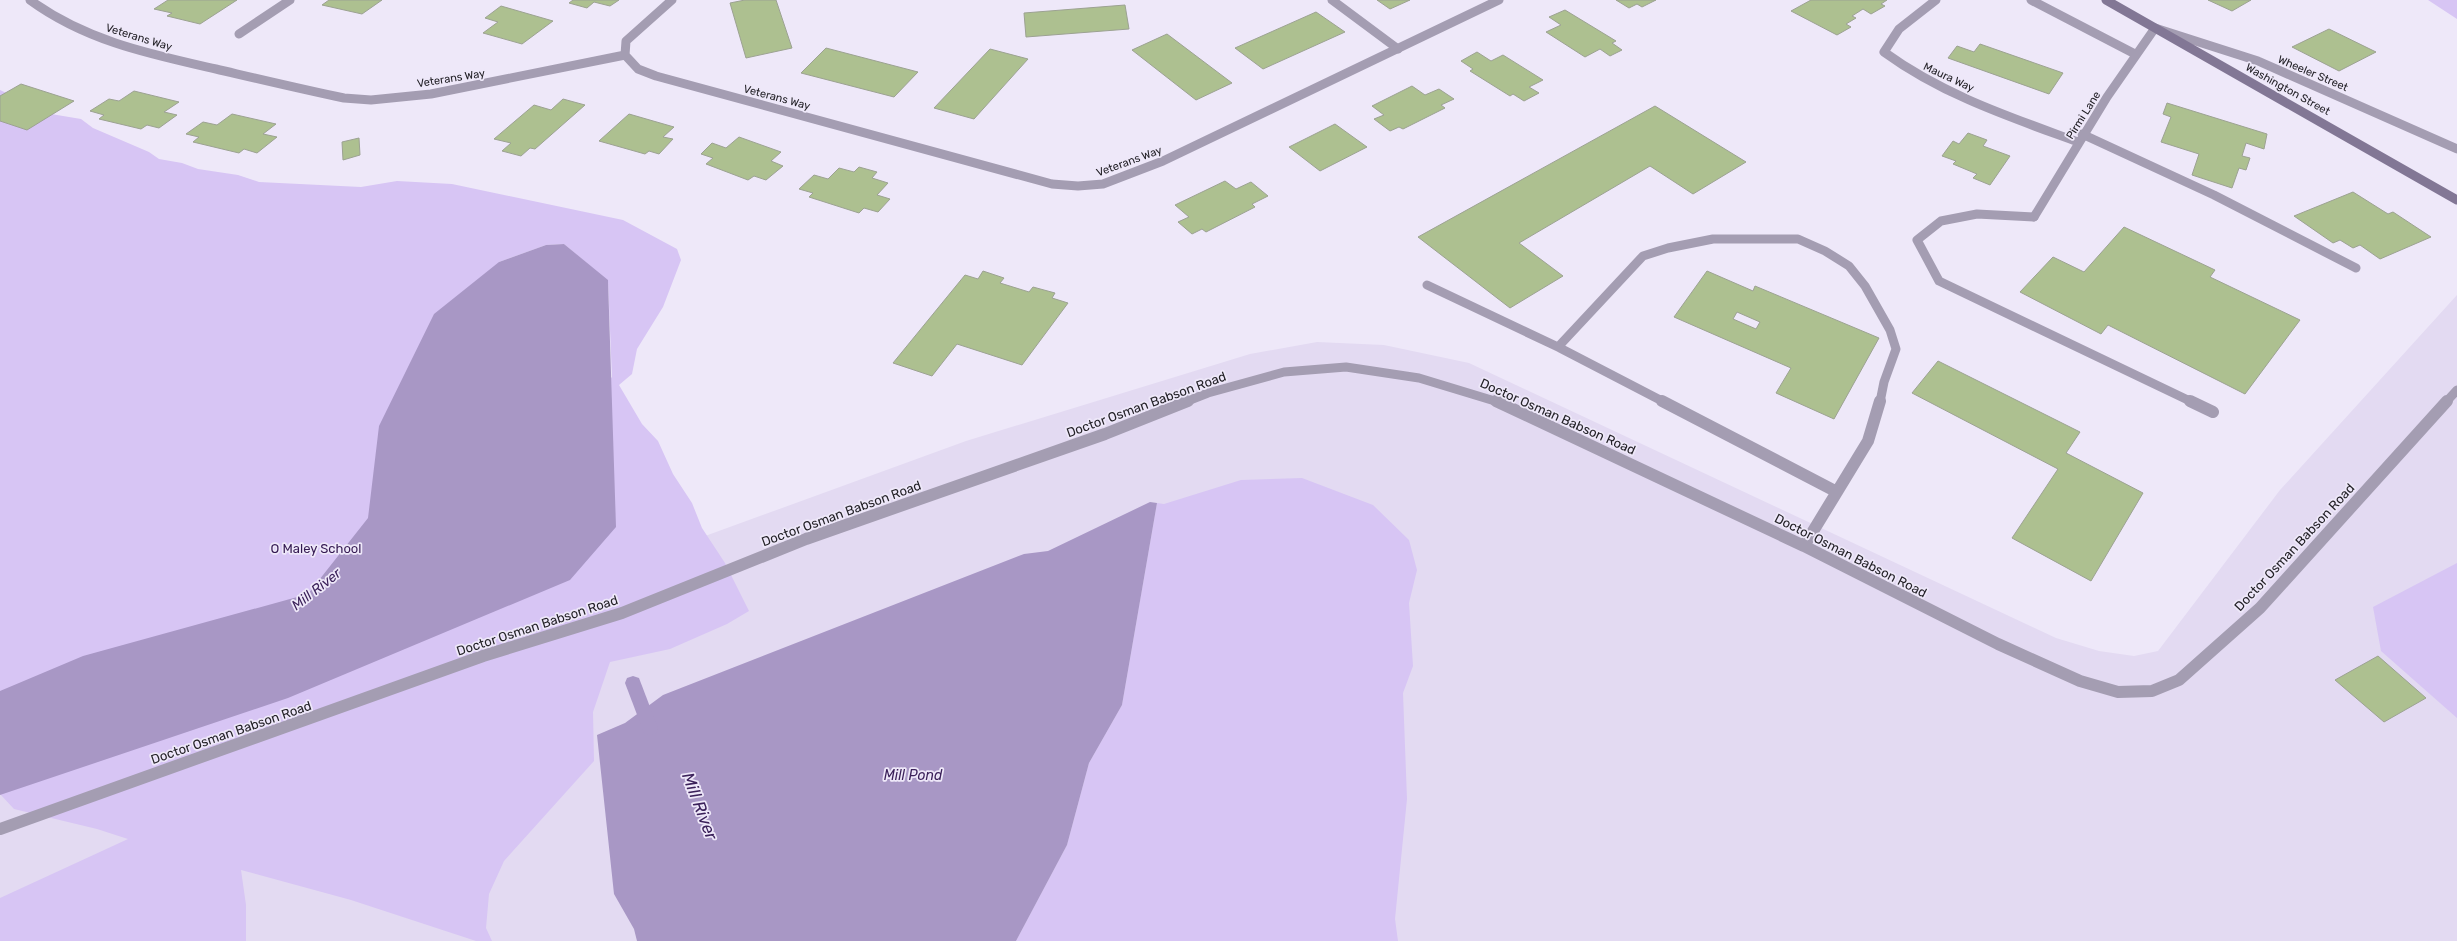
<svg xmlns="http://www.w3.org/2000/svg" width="2457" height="941" font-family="Rubik,sans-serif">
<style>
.built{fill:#e3daf2}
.green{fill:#d7c5f4;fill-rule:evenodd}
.water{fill:#a897c5}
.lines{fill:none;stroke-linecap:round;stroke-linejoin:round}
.stream{fill:#a897c5;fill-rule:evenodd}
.building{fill:#adc090;stroke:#9ca292;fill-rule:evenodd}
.service-far1{stroke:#a49db2;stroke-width:9}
.service{stroke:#a49db2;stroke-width:12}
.minor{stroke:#a49db2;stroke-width:9}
.secondary{stroke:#827795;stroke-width:9}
.labels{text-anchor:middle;stroke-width:3.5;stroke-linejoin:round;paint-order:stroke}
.far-street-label{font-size:11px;fill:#232127;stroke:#eee8f9}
.street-label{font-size:13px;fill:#232127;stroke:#eee8f9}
.park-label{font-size:13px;fill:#341951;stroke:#eee8f9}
.water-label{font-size:14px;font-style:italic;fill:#3b215a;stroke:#eee8f9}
.near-water-label{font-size:17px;font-style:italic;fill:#3b215a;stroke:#eee8f9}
</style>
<rect width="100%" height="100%" fill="#eee8f9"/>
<path class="built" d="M2457 295V941H0V793L966 441 1250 354 1317 342 1384 345 1469 363 2056 638 2099 651 2134 656 2158 651 2280 490Z"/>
<path class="green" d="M2428 0H2457V19Z
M0 90 51 114 81 119 93 128 149 152 159 159 182 163 198 169 238 175 259 182 361 187 397 181 452 184 623 220 677 249 681 260 663 307 637 349 632 374 619 385 642 424 658 441 673 474 692 503 702 528 725 563 749 611 727 624 670 649 610 662 593 712 594 761 504 861 489 894 486 928 492 941H476L351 900 241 870 246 905V941H0V898L128 839 97 829 14 809 0 794ZM564 244 608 281 612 378 499 262 546 245Z
M1302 478 1373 505 1409 540 1417 570 1409 603 1413 666 1403 693 1407 799 1395 919 1398 941H1016L1067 845 1089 763 1122 705 1157 503 1164 504 1241 480Z
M2457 563V718L2381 651 2373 607Z"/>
<path class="water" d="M564 244 608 280 616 527 570 580 288 698 0 795V691L83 656 308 594 368 518 379 426 434 314 499 262 546 245Z
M1150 502 1157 503 1122 705 1089 763 1067 845 1016 941H637L634 929 614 894 597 735 625 723 663 695 1024 554 1048 551Z"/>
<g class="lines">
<path class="stream" d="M633 676 639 678 658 728 656 733 650 735 644 733 625 683 627 678Z"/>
</g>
<path class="building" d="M168 0H237L200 24 167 16 172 13 154 9Z
M329 0H382L362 14 322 5Z
M573 0H619L610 6 594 2 587 8 569 3Z
M745 0H776L792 48 746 58 730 3Z
M1377 0H1410L1390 9Z
M1616 0H1656L1642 7 1637 4 1629 8Z
M1811 0H1887L1881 4 1885 6 1871 14 1863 9 1852 16 1856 18 1846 24 1851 27 1837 35 1791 11Z
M2208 0H2251L2232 11Z
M1125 5 1129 29 1026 37 1024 13Z
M501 6 553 21 522 44 483 33 498 22 485 18Z
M1565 10 1616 41 1612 43 1622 50 1610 56 1600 49 1585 57 1546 32 1561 25 1549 17Z
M1316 12 1345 32 1263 69 1235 48Z
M2329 29 2376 52 2339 71 2292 47Z
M1167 34 1232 83 1196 100 1132 50Z
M1980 44 2063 73 2049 94 1948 58 1957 46 1974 52Z
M826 48 918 72 894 97 801 73Z
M990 49 1028 59 974 119 934 108Z
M1477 52 1491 61 1503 55 1543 80 1529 87 1539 93 1524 101 1513 94 1510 96 1470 71 1473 69 1461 61Z
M21 84 74 101 27 130 0 121V96Z
M1412 86 1425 95 1439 89 1454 99 1441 105 1445 108 1403 129 1399 127 1390 131 1374 119 1384 115 1372 106Z
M134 91 179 102 164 112 177 115 159 128 147 125 141 129 99 119 104 115 90 111 109 99 119 101Z
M563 99 585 105 535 149 530 148 521 156 502 151 511 143 494 139 534 105 551 110Z
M2167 103 2267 134 2264 149 2246 143 2242 156 2250 158 2246 170 2239 168 2232 188 2192 175 2199 154 2161 142 2171 117 2163 114Z
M1655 106 1746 162 1693 194 1650 166 1519 243 1563 276 1510 308 1418 237Z
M232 114 276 124 263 134 277 137 257 153 244 149 239 153 193 142 199 137 186 134 203 122 217 125Z
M629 114 674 127 663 137 673 139 659 154 649 151 645 154 599 141Z
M1335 124 1367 147 1320 171 1289 147Z
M1968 133 1987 140 1983 146 2010 156 1990 185 1973 178 1977 174 1953 164 1956 161 1942 156 1953 141 1959 144Z
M739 137 781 152 771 161 783 166 766 180 754 176 748 180 706 164 713 158 701 154 712 143 726 148Z
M359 138 360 155 343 160 342 142Z
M859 167 877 172 872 178 888 183 877 195 890 199 878 212 864 208 859 213 809 197 813 193 799 189 814 175 828 179 839 168 854 172Z
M1225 181 1236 189 1251 182 1268 196 1252 204 1255 207 1206 232 1202 229 1192 234 1178 222 1189 217 1175 205Z
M2353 192 2388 214 2393 212 2431 237 2380 259 2360 245 2353 248 2340 240 2333 243 2294 216Z
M2124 227 2215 270 2210 277 2300 320 2245 394 2108 325 2101 334 2020 292 2053 257 2084 272Z
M983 271 1004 278 1000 283 1029 292 1033 287 1055 293 1052 298 1068 303 1022 365 957 344 932 376 893 363 965 275 978 279Z
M1707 271 1753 291 1755 286 1879 338 1834 419 1776 393 1791 368 1674 317ZM1737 312 1760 322 1756 329 1733 319Z
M1938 361 2080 432 2066 453 2143 493 2091 581 2012 538 2058 469 1912 393Z
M2378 656 2426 698 2384 722 2335 680Z"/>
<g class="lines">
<path class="service-far1" d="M1332 0 1398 49
M2082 134 2214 195 2356 268
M2034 217 1977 214 1941 221 1917 240 1939 281 2192 402
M1427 285 1558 347 1664 402
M1558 347 1643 256 1668 248 1713 239H1798L1825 251 1849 266 1865 286 1890 330 1896 349 1884 382 1880 402
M1185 402 1208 393 1284 372 1346 367 1419 378 1498 402
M2446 402 2457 390"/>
<path class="service" d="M1496 401 1804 546 1998 644 2080 681 2118 692 2152 691 2179 680 2260 608 2447 401
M1662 401 1837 492
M2190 401 2213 412
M1804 546 1868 441 1880 401
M0 829 483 656 622 613 806 539 1105 434 1188 401"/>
<path class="minor" d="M30 0C86 41 150 54 216 69 259 79 301 89 344 98L371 100 431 94 625 55
M1936 0 1899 29 1884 52C1943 95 2010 117 2078 142
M2031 0 2135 54
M239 34 290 0
M625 55 638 69 656 76 1052 184 1078 186 1103 184 1163 161 1499 0
M625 55 626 41 672 0
M2034 217 2107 97 2155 28 2258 61 2457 149"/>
<path class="secondary" d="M2106 0 2457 200"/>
</g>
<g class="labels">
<g class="far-street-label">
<text transform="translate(139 37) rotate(17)" y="4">Veterans Way</text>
<text transform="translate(2313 73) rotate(23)" y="4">Wheeler Street</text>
<text transform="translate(1949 77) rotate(25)" y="4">Maura Way</text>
<text transform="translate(451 78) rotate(-9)" y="4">Veterans Way</text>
<text transform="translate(2288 89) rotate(29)" y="4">Washington Street</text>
<text transform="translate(777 97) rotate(15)" y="4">Veterans Way</text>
<text transform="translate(2083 115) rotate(-58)" y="4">Pirmi Lane</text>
<text transform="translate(1129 161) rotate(-20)" y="4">Veterans Way</text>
</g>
<g class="street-label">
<text transform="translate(1146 404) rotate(-20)" y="5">Doctor Osman Babson Road</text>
<text transform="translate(1558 416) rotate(24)" y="5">Doctor Osman Babson Road</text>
<text transform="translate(841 513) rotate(-20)" y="5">Doctor Osman Babson Road</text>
<text transform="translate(2294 547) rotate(-47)" y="5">Doctor Osman Babson Road</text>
<text transform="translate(1851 555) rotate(27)" y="5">Doctor Osman Babson Road</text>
<text transform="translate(537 625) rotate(-18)" y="5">Doctor Osman Babson Road</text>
<text transform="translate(231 732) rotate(-19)" y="5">Doctor Osman Babson Road</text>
</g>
<g class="park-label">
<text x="316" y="553">O Maley School</text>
</g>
<g class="water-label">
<text transform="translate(316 589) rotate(-38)" y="5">Mill River</text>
<text x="913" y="780">Mill Pond</text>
</g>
<g class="near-water-label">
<text transform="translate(700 806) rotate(69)" y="6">Mill River</text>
</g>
</g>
</svg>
